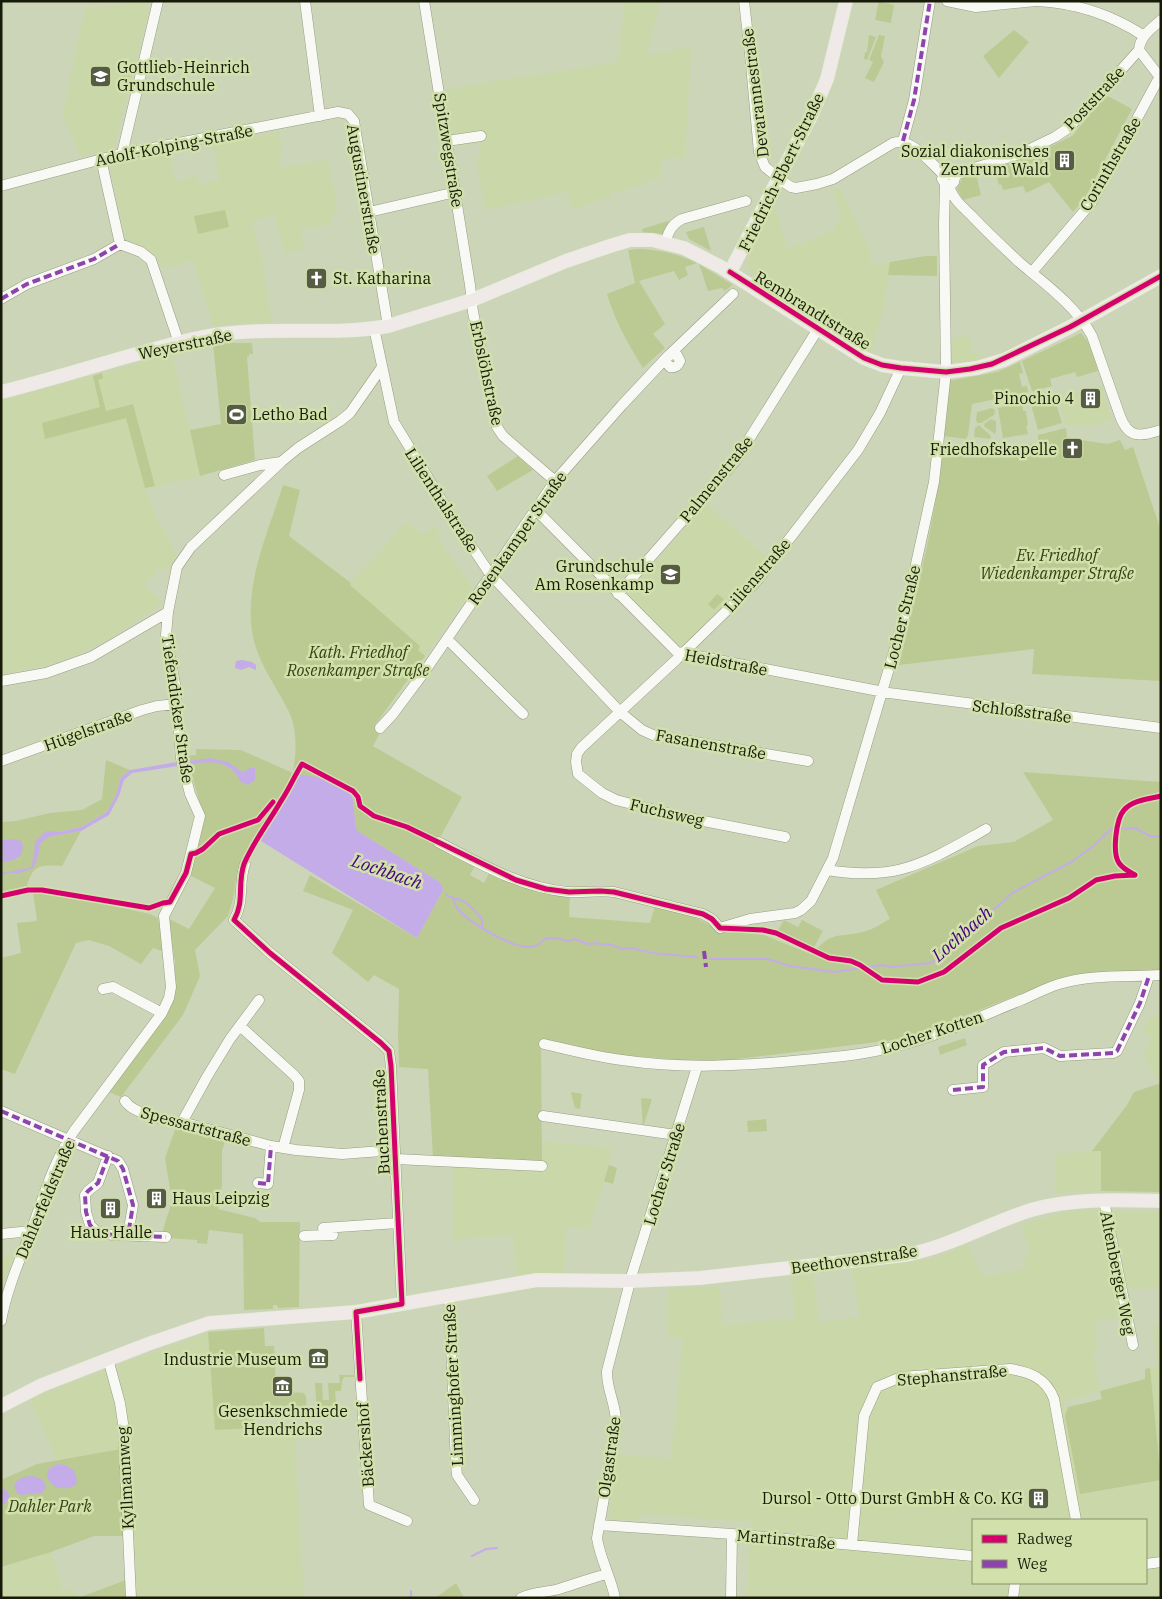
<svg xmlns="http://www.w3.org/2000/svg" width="1162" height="1599" font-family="'IBM Plex Serif',serif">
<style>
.built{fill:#cad7a8;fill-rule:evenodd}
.green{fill:#bbca92}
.water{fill:#c4ace8}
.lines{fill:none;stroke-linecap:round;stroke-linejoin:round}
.stream{stroke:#c4ace8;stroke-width:2}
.minor-casing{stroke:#969c85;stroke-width:11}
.major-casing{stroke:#e8ecdf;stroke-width:14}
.minor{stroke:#f8f9f4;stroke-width:10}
.major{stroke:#efe9e7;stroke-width:12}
.quiet{stroke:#8e44ad;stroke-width:4;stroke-dasharray:8 4;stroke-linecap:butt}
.cycleway-casing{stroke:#d2e1ac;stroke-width:8}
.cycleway{stroke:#d6006c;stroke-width:5}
.labels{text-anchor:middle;stroke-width:5;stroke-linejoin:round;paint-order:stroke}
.poi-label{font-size:16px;fill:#161a06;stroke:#d2e1ac;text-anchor:end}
.street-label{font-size:16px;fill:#161a06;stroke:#d2e1ac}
.park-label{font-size:16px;font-style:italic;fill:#364012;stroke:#d2e1ac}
.water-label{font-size:18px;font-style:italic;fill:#45007c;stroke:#d2e1ac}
</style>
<rect width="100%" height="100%" fill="#cdd5b8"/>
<path class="built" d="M625 1H660L647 55 691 47 685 158H668L662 159 661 177 648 181 645 170H643L647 184 610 193 611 197 589 203V205L572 210 567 192 485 210 476 158 481 157 479 143 455 146 446 89 618 62Z
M145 3 149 8 114 149 79 156 75 141 62 117 85 8Z
M279 131 283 154 279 155 281 164 286 167 328 160 338 212 331 214 333 224 301 229 304 249 284 253 275 215 252 221 262 260 272 322 213 325 193 260 163 269 155 254 128 241 126 238 109 163 170 153 175 181 197 176 199 184 219 181 213 144Z
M839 188 858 225 859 230H861L862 235H864L865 242H868L871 264 890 262 883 311 871 352 752 273 748 268V260L774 206 786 242 784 246 791 250 796 242 803 246 808 238 814 242 819 234 824 237 830 230 832 231 842 218 833 190Z
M951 337 972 338V353L979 354V351H982V357L969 362H954L951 359Z
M172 354 200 476 145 489 157 519 176 553 172 570 159 568 144 585 163 603 106 641 83 652 50 664 1 674V401Z
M1102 386 1112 420 1095 425H1066L1058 398Z
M705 504 768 557 750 579 680 648 630 597V593Z
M406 522 422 534 436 526 441 536 438 539 473 588 425 656 417 650 420 646 349 585Z
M1161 1016V1078L1158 1079 1144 1056 1152 1036 1143 1032 1148 1019Z
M543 1141 611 1148 609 1165 589 1230 566 1226 564 1273H538L516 1275 513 1235 454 1239 453 1158 542 1161Z
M1101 1151V1191L1056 1193 1055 1154Z
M1094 1210 1161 1212V1289L1126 1288 1131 1316 1094 1322 1098 1347 1093 1349 1100 1391 1063 1401 1080 1494 1161 1480V1598H746L751 1522 639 1514 638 1521 608 1518 618 1454 671 1459 683 1337H667L668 1290 719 1286 723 1325 796 1318 791 1277 813 1275 819 1322 860 1317 852 1270 937 1258 967 1244 983 1277 1026 1269 1024 1258 1030 1256 1022 1224 1072 1211ZM973 1520H1146V1583H973Z
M14 1256 4 1282 1 1292V1257Z
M1161 1325V1475L1150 1368 1158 1367 1153 1326Z
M208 1332 216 1430 294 1428 304 1598H134L127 1426 118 1367 119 1365Z
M105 1370 117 1414 121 1449 57 1460 30 1399Z
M51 1552 63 1591 73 1588 76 1598H1V1567Z"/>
<path class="green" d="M879 1 894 5 891 23 875 20Z
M1014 30 1029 42 999 78 983 56Z
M869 35 876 37 867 60 864 59 865 52H867Z
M879 35 885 36 881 56 884 62 874 82 865 78 873 62 869 60Z
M125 67 131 69 127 85 121 83Z
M1106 95 1132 109 1085 198 1073 212 1049 182 1026 193 1023 186 1003 190 1001 184 999 185 994 167 1025 159 1072 136Z
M976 174 981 195 963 200 957 189 963 177Z
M225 210 229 227 198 234 194 216Z
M668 221 670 223 663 234 643 232 642 229Z
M704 227 711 251 689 239 686 232Z
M639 249C661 250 678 254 697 263L685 267 688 275 679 280 674 271 639 281 665 324 653 334 665 348 643 368C628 344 615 321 607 294L635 283 628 250Z
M926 256H937V276L888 275 890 262Z
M699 264 733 285H732L725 291 722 288 708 291Z
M1081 333 1090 344 1098 371 1077 377 1075 372 1050 379 1052 386 1032 391 1022 361Z
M213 343H252L253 354H249V356L247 357 255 460 200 476 190 430 221 424Z
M1020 362 1023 373 1019 374 1022 387 1027 386 1028 392 972 404 968 435 966 439 944 436 948 381 997 372Z
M102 373 103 378 98 380 106 411 133 404 155 486 145 488 126 418 45 439 42 423 100 407 93 376Z
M1053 394 1062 423 1038 430 1030 401Z
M1022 403 1023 411H1026L1028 425 1026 426 1028 434 1003 438 998 408Z
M992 408 995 410 994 415 981 423H977L976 420 977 412Z
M991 419 996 421V431L995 434 984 426 985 423Z
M979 425 991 436 990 439 974 437 975 428Z
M1066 428 1067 438 1108 444 1120 440 1125 450 1133 447 1161 531V681L1032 674 1034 649 899 665C916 593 936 520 943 446 964 457 1008 448 1032 444L1034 455 1038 454V435Z
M518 456 533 470 497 491 487 476Z
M283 485 300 490 289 536 351 583 350 585 420 646 418 650 425 656 375 725 379 735 373 746 462 797 437 843 476 863 470 875 484 883 491 870 570 895 569 917 650 923 655 906 689 914 721 931 764 935 813 955C831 927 843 940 869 930 876 928 883 922 890 919L876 890 978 846 1014 842 1053 820 1023 772 1161 782V970L1070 975 920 1033 894 1040 704 1063 659 1058 613 1055 541 1039 542 1162 433 1158 428 1069 399 1067 398 1035 399 989 374 975 368 982 332 953 353 910 303 891 310 875 417 938 443 890 438 881 359 832 356 829 352 792 315 778 298 774 261 841 254 838 237 873 233 899 228 916 195 950 200 976 183 1015 121 1097 109 1092 175 985V962L168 918 189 929 215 888 189 875 204 819 187 756 196 755V749L241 750 293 773C296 754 298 731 289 712 277 687 259 665 253 637 243 585 268 533 283 485Z
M717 594 724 599 714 610 708 604Z
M106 760 130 770 121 777 116 795 107 812 81 827 59 832 48 837 81 831 62 866C40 865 34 863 27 886L1 892V863L19 858 12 839 1 840V822L16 821 50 813 82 810 102 799Z
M33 892 56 894 150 914 158 918 164 952 153 948 141 964 109 946 89 940 76 943 15 1074 1 1069V958L21 953 17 923 37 921Z
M784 920 798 927 802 920 823 931 813 949 778 930Z
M965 1038 967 1045 940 1055 938 1047Z
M1161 1083V1192L1101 1191V1151H1092L1127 1105 1134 1092Z
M572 1092 582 1094 580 1109 575 1108 571 1093Z
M641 1098 652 1099 643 1127Z
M766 1119 767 1131 748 1132 747 1121Z
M177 1124 226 1138 222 1151V1184L218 1209 255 1218 260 1222H300L299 1307 278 1308 277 1305H273V1309L244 1310 243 1234 209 1230 207 1244 197 1243V1240L169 1238 162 1233 172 1201 165 1158Z
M609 1165 617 1168 613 1184 604 1181Z
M264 1328 265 1346H274L276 1387C283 1396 294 1391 304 1393L306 1397 307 1412 303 1415H292L291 1410 261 1411V1417H253V1428L215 1430 208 1332Z
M1150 1368 1161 1480 1080 1494 1065 1416 1068 1407 1102 1399 1100 1391 1145 1379V1369Z
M339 1375H354V1377H344L342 1381 341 1391H335L336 1403 335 1405 323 1407 318 1405 316 1400 315 1383H322L323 1400H329L328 1383H340Z
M121 1449 125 1536H94L51 1552 1 1567V1480L37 1464Z
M126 1580V1598H78Z
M456 1583 464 1598H435Z"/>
<path class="water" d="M242 660 252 662 256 665V670L249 667 241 670 235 668 236 661Z
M210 758 228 762 243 772 250 768H255V780L248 785 241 782C230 759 210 761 189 764L188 761Z
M177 762 178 766 132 773 124 780 119 796 109 815 81 831 48 837 40 844 38 857 33 868 20 873H8L1 876V873L19 870 31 867 34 856 35 842 46 831 59 832 81 827 107 812 116 795 121 777 130 770Z
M298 774 315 777 319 775 352 793 356 828 359 832 438 881 442 886 443 890 417 938 261 841Z
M12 839 21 841 23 846C21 861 15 859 1 863V840Z
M59 1464C71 1466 79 1472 76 1485 53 1498 34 1470 59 1464Z
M32 1476C39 1477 46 1480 46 1489L41 1493 19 1495 14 1487C17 1477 23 1477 32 1476Z
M1 1488 6 1490 10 1496 5 1504 1 1505Z"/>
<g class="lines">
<path class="stream" d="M446 895C451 898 456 898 461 900 470 903 476 913 482 919V926
M453 898C454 902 455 906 458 909 470 923 516 952 535 946 539 945 542 941 545 939 551 937 562 939 568 941L575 939 588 944 598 943 602 945 609 944 622 949 631 948 652 953 697 957
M710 959H767L790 966 834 972 882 965 891 967 930 963 935 961 945 948 971 930 981 917 997 907 1012 893 1073 861 1093 846 1110 830 1135 828 1150 836 1161 837
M472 1556 486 1549 497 1548
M409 1598 411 1597V1591"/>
<defs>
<path id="minor" d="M305 1 320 116
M424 1 470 285 473 312 497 427 503 436 555 481
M744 1 750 54 759 152 765 167 785 183 791 187 796 188 817 184 833 179 893 143C911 136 931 164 944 175
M947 1 976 7 1036 1
M1038 1C1075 3 1112 15 1144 36
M1139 50 1159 76
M447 141 481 136
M903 141 914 100 930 1
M122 154 158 1
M101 159 120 244 141 252 151 260 179 343
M954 176 971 169 1020 154 1055 137 1070 127 1139 50C1140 36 1151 29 1161 20
M949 185C952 199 963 207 972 216 987 232 1003 247 1019 262 1044 283 1076 306 1092 336L1120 416C1129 440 1141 436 1161 430
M1 186 117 155 338 112 348 114 354 121 388 326
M369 212 456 192
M665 243C669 231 671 225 682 219L746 201
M1032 272 1092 202 1161 74
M1 299 27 284 94 259 120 244
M374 328 394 422 450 514 490 574 620 712 642 730 653 735 808 761
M669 355 733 294
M224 475 260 465 281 462
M536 510 677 652 889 693 1161 728
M618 594 736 460 818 329
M447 639 523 714
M1 681 46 673 91 657 168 612
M380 728 393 714 425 671 555 481 622 405 668 356 673 354 677 355 680 361C678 366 675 368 670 367L666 362 667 357
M1 761 142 710 157 706 177 704
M785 837 683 817 616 800 602 793 578 774 576 762 577 754 581 748 676 660 756 582 858 450 880 413 901 368
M438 842C479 863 521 888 568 892 583 893 598 890 614 892L703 914 712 919 720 928 750 919 795 913 801 910 811 901 833 858 905 614 934 482 946 372 944 224 945 184 942 179 945 174H952L955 178 954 182 951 185 945 184
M245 864C238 883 245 901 234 920L270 953 381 1043 389 1051 391 1066 402 1304
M828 870C849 874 881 875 902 869 932 861 959 844 986 829
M103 989 113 987 162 1013
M240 1026 294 1075 299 1081V1090L283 1148
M544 1044C570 1050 596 1057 622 1060 682 1069 743 1066 803 1060 833 1057 864 1055 893 1047 937 1037 979 1017 1021 1000 1033 995 1046 988 1059 984 1091 974 1127 977 1161 975
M953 1090 983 1087V1065L1004 1052 1044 1048 1060 1056 1113 1053 1117 1051 1140 1003 1149 976
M125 1101C132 1113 168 1122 182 1122L271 1146 296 1150 342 1154 395 1150
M1 1111 118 1161 123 1169 133 1205 128 1235
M543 1116 676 1135
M182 1122 208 1075 230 1039 259 1000
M108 1156 98 1183 88 1191 85 1195 86 1212 90 1225 96 1231 112 1235 166 1237
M396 1159 542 1166
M258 1183 268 1184 271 1146
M1104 1201 1133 1345
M323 1228 398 1223
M1 1234 31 1231
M304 1236 333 1235
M449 1296 456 1465 457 1475 474 1500
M356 1312 369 1505 407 1521
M1 1321C7 1288 21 1257 33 1226 44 1194 55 1159 74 1131L162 1013 169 998 171 987 164 916 186 873 200 816 190 794 181 758 175 684 166 635 168 612 177 567 191 547 281 462 298 448 340 421 350 413 382 367
M108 1359 120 1403 123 1423 131 1598
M599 1525 732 1534 973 1556
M852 1545 864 1416 877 1387 901 1377 1010 1369C1030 1372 1046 1378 1054 1399L1076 1520
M1146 1564 1161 1562
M521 1598C534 1591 546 1593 559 1589 575 1584 591 1578 607 1574
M615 1598C611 1577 600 1559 597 1538L616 1429C618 1407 606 1390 607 1371L632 1274 697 1067
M731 1598 732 1534
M1013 1598 1015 1583"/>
<path id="major" d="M730 272 812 114 827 79 846 1
M1 392C49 380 96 365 144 352 169 345 195 337 222 334 277 326 334 336 388 326L472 300 566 261 613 245 630 240H652L684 248 721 267 864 358 882 365 901 368 946 372 977 368 1004 360 1070 327 1161 276
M1 1406 42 1385 148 1344 209 1323 356 1312 537 1280 630 1281 700 1278 905 1255C949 1247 989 1223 1031 1210 1073 1198 1118 1200 1161 1201"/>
</defs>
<use href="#minor" class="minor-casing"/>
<use href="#major" class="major-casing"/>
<use href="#minor" class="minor"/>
<use href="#major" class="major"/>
<path class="quiet" d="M903 141 914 100 930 1
M1 299 27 284 94 259 120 244
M704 951 706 967
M953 1090 983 1087V1065L1004 1052 1044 1048 1060 1056 1113 1053 1117 1051 1140 1003 1149 976
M1 1111 118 1161 123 1169 133 1205 128 1235
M108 1156 98 1183 88 1191 85 1195 86 1212 90 1225 96 1231 112 1235 166 1237
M258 1183 268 1184 271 1146"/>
<defs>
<path id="cycleway" d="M730 272 864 358 882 365 901 368 946 372 970 369 992 364 1070 327 1161 276
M1135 875C1130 872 1123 869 1119 863 1112 853 1116 819 1124 810 1133 800 1149 799 1161 796
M1 896 28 890H42L149 908 163 903 170 902 186 873 191 854 196 853 203 849 219 834 258 820 273 802
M360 1379 356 1312 402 1304 391 1066 389 1051 381 1043 270 953 234 920C245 901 237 884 244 864 253 842 269 822 281 801 289 789 294 777 302 764L353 791 358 797 360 806 374 816 407 827 516 880 546 889 569 892 600 891 614 892 703 914 712 919 720 928 763 930 776 933 829 958 851 961 860 965 882 980 918 982 944 972 1001 928 1069 898 1096 880 1115 876 1135 875"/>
</defs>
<use href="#cycleway" class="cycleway-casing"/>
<use href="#cycleway" class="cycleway"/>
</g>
<defs>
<symbol id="school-square" viewBox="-11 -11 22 22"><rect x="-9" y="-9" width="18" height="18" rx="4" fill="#565b44" stroke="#d2e1ac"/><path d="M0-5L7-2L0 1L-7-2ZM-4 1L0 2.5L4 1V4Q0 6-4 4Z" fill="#fff"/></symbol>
<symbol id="building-square" viewBox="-11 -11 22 22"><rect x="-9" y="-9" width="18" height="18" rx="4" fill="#565b44" stroke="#d2e1ac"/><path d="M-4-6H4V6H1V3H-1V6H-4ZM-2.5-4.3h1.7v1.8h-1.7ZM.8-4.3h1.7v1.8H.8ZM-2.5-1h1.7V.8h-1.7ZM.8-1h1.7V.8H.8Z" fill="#fff"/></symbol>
<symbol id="church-square" viewBox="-11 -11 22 22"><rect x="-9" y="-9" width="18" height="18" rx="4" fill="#565b44" stroke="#d2e1ac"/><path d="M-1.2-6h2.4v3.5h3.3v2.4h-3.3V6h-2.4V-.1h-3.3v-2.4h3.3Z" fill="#fff"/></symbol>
<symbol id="stadium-square" viewBox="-11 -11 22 22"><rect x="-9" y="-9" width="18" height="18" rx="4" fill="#565b44" stroke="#d2e1ac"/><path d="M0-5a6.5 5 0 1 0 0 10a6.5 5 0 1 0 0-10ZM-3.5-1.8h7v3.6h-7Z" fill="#fff"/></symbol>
<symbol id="museum-square" viewBox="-11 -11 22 22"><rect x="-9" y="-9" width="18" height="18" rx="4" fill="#565b44" stroke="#d2e1ac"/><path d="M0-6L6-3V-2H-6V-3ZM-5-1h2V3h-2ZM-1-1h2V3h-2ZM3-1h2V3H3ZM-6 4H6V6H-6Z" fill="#fff"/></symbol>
</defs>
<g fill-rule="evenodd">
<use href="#school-square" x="88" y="64" width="25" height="25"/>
<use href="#building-square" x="1052" y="148" width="25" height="25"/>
<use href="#church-square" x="304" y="266" width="25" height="25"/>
<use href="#building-square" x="1078" y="386" width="25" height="25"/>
<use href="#stadium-square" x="224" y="402" width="25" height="25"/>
<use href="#church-square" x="1060" y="436" width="25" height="25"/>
<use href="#school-square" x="658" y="562" width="25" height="25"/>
<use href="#building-square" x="144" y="1186" width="25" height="25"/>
<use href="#building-square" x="98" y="1196" width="25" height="25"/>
<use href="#museum-square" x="306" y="1346" width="25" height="25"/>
<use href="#museum-square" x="270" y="1374" width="25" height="25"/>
<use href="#building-square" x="1026" y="1486" width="25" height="25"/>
</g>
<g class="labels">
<g class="poi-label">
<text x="117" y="73" text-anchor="start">Gottlieb-Heinrich<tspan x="117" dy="18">Grundschule</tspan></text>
<text x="1049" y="157">Sozial diakonisches<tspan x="1049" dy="18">Zentrum Wald</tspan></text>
<text x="333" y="284" text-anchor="start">St. Katharina</text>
<text x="1074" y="404">Pinochio 4</text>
<text x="252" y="420" text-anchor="start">Letho Bad</text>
<text x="1057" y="455">Friedhofskapelle</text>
<text x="654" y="572">Grundschule<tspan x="654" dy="18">Am Rosenkamp</tspan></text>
<text x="172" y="1204" text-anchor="start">Haus Leipzig</text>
<text x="111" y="1238" text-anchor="middle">Haus Halle</text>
<text x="302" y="1365">Industrie Museum</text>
<text x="283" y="1417" text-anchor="middle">Gesenkschmiede<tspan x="283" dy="18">Hendrichs</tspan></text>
<text x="1023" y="1504">Dursol - Otto Durst GmbH &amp; Co. KG</text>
</g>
<g class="street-label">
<text transform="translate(755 93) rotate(-97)" y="6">Devarannestraße</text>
<text transform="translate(1094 98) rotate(-47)" y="6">Poststraße</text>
<text transform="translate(174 145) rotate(-11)" y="6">Adolf-Kolping-Straße</text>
<text transform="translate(449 150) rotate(81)" y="6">Spitzwegstraße</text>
<text transform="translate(1110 164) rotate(-60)" y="6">Corinthstraße</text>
<text transform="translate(781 172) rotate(-64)" y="6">Friedrich-Ebert-Straße</text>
<text transform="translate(364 189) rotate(80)" y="6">Augustinerstraße</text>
<text transform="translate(813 310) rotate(32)" y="6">Rembrandtstraße</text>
<text transform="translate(185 344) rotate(-12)" y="6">Weyerstraße</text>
<text transform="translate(487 373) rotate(78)" y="6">Erbslöhstraße</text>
<text transform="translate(716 479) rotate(-51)" y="6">Palmenstraße</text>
<text transform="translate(442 500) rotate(57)" y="6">Lilienthalstraße</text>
<text transform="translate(517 538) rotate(-55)" y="6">Rosenkamper Straße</text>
<text transform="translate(757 575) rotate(-49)" y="6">Lilienstraße</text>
<text transform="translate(902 617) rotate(-76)" y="6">Locher Straße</text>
<text transform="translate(726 662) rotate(11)" y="6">Heidstraße</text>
<text transform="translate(178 709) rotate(82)" y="6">Tiefendicker Straße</text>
<text transform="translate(1022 711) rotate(7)" y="6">Schloßstraße</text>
<text transform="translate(88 730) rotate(-20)" y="6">Hügelstraße</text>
<text transform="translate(711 744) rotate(10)" y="6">Fasanenstraße</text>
<text transform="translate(667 812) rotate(13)" y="6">Fuchsweg</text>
<text transform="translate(932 1032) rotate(-18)" y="6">Locher Kotten</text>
<text transform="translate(381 1122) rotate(-93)" y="6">Buchenstraße</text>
<text transform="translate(196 1126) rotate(15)" y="6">Spessartstraße</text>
<text transform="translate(664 1174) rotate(-73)" y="6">Locher Straße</text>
<text transform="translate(45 1199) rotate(-67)" y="6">Dahlerfeldstraße</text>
<text transform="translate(854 1259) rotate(-8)" y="6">Beethovenstraße</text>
<text transform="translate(1118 1273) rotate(79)" y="6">Altenberger Weg</text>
<text transform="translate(952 1375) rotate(-5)" y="6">Stephanstraße</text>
<text transform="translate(453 1385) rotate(-93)" y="6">Limminghofer Straße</text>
<text transform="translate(365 1445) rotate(-94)" y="6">Bäckershof</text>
<text transform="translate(609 1457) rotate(-82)" y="6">Olgastraße</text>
<text transform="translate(125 1478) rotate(-93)" y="6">Kyllmannweg</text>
<text transform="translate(786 1539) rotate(5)" y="6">Martinstraße</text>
</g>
<g class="park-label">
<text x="1057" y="561">Ev. Friedhof<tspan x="1057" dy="18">Wiedenkamper Straße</tspan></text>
<text x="358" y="658">Kath. Friedhof<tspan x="358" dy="18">Rosenkamper Straße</tspan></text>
<text x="50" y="1512">Dahler Park</text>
</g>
<g class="water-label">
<text transform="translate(387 872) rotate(19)" y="6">Lochbach</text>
<text transform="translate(962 934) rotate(-41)" y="6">Lochbach</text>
</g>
</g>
<rect width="1162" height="1599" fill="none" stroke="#161a06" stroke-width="5"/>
<rect x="972" y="1519" width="175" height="65" fill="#d2e1ac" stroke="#87916a"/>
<rect x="982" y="1535" width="25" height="8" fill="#d6006c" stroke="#87916a"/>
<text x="1017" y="1544" font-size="15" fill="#161a06">Radweg</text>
<rect x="982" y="1560" width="25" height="8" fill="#8e44ad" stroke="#87916a"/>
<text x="1017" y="1569" font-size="15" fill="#161a06">Weg</text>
</svg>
